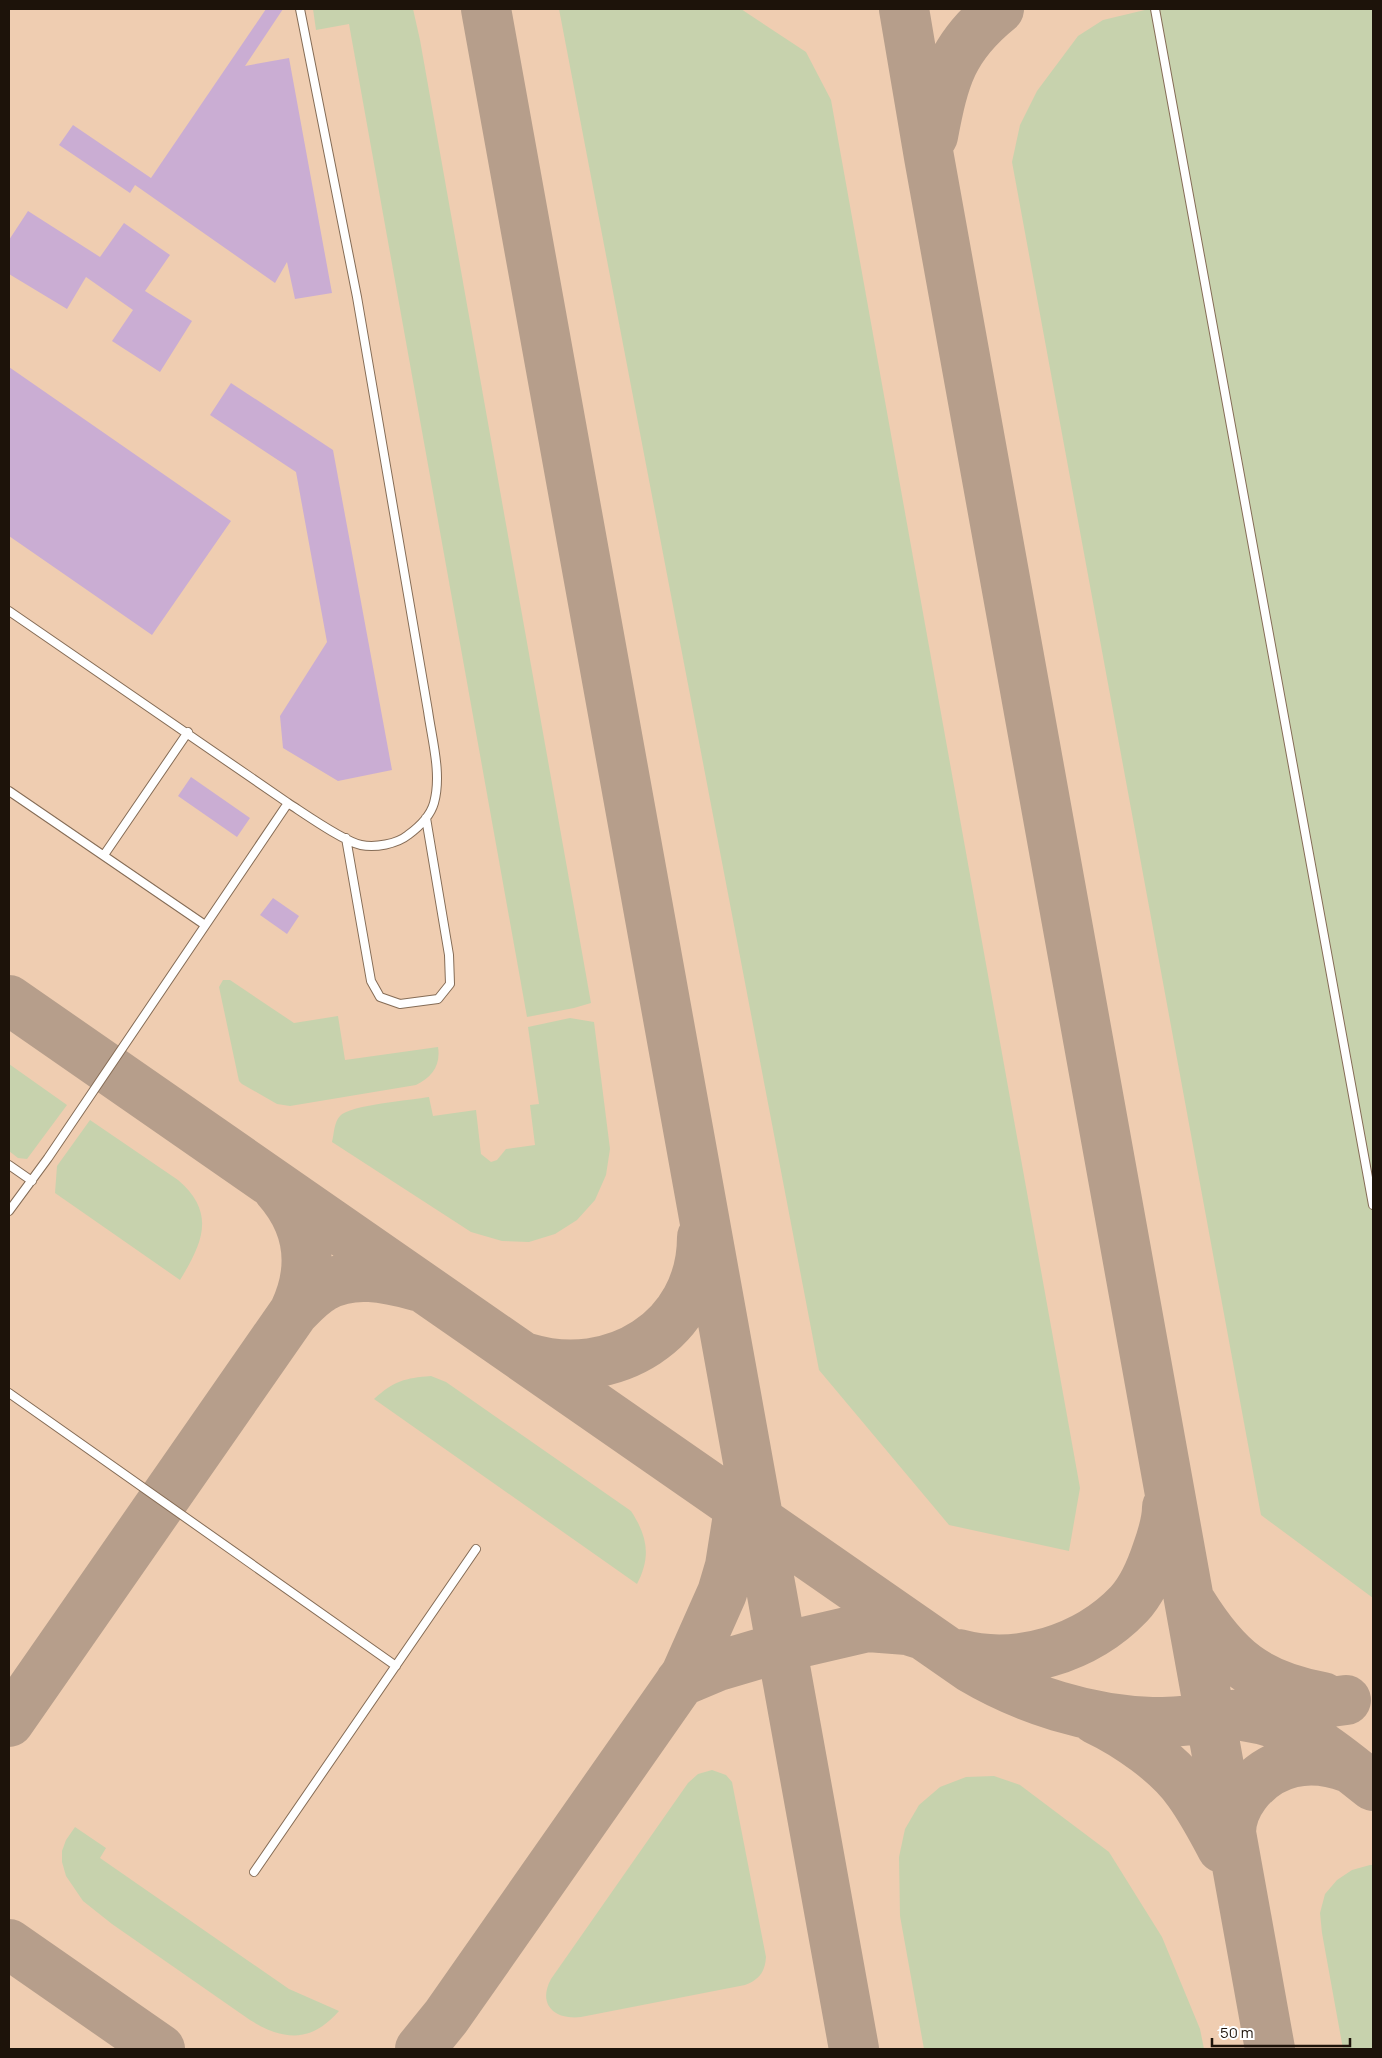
<svg xmlns="http://www.w3.org/2000/svg" width="1382" height="2058" font-family="Manrope,sans-serif">
<style>
.built{fill:#efcdb1}
.green{fill:#c7d2ad}
.lines{fill:none;stroke-linecap:round;stroke-linejoin:round}
.taxiway{stroke:#b69e8b;stroke-width:50}
.building{fill:#caadd3}
.service-casing{stroke:#856c56;stroke-width:10}
.service{stroke:#fff;stroke-width:8}
</style>
<rect width="100%" height="100%" fill="#f8dbc3"/>
<path class="built" d="M9 9H1373V2049H9Z"/>
<path class="green" d="M313 9H413L420 40 591 1003 574 1008 527 1017 349 24 316 30Z
M559 9H741L806 52 831 100 1080 1488 1069 1551 949 1525 819 1370Z
M1149 9H1373V1598L1261 1515 1012 162 1020 125 1037 91 1078 36 1103 20Z
M223 980H230L294 1023 338 1016 345 1060 438 1047C441 1065 432 1077 416 1085L290 1106 277 1104 242 1084 239 1081 219 987Z
M570 1018 594 1022 610 1149 606 1175 595 1200 577 1220 555 1234 529 1242 502 1241 471 1232 332 1142C334 1134 334 1122 340 1116 349 1105 412 1100 429 1097L433 1116 476 1110 481 1154 491 1162 497 1160 506 1149 535 1145 530 1105 539 1104 528 1027Z
M9 1064 67 1105 27 1159 18 1158 9 1151Z
M90 1120 178 1180C217 1213 202 1244 180 1280L55 1193 57 1166Z
M431 1376 446 1382 631 1511C648 1537 651 1557 637 1584L374 1399C394 1381 405 1378 431 1376Z
M712 1770 726 1775 732 1782 766 1957C765 1972 759 1980 745 1985L581 2017C555 2020 537 2005 551 1979L688 1783 698 1774Z
M994 1776 1020 1785 1109 1852 1162 1937 1200 2029 1204 2049H924L900 1916 899 1857 905 1829 919 1805 940 1787 966 1777Z
M75 1827 106 1848 100 1858 289 1989 339 2011C311 2043 284 2041 250 2020L112 1924 83 1901 66 1876 62 1862V1851L66 1840Z
M1370 1865H1373V2049H1343L1322 1933 1320 1913 1325 1894 1337 1880 1352 1870Z"/>
<g class="lines">
<path class="taxiway" d="M486 9 854 2049
M904 9 929 157 1270 2049
M933 136C944 78 952 47 999 9
M9 1000 971 1668C1025 1700 1089 1720 1152 1722 1179 1723 1206 1718 1232 1715 1270 1710 1308 1705 1346 1700
M294 1312C303 1303 312 1293 323 1287 352 1270 387 1278 417 1286
M527 1358C612 1384 702 1331 702 1237
M1192 1604C1227 1660 1257 1685 1323 1697
M958 1654C1017 1670 1086 1649 1129 1604 1142 1590 1151 1569 1157 1551 1162 1537 1167 1522 1167 1507
M680 1682 718 1666 782 1647 868 1627 907 1630 923 1635
M1248 1717C1301 1724 1333 1755 1373 1786
M1095 1719C1127 1734 1169 1763 1189 1792 1202 1810 1212 1829 1222 1848
M9 1722 294 1312C315 1268 310 1225 277 1188
M1231 1833C1231 1818 1236 1806 1245 1794 1271 1760 1310 1753 1349 1768
M9 1944 160 2049
M420 2049 446 2017 686 1674 722 1593 730 1566 741 1496"/>
</g>
<path class="building" d="M266 9H283L245 66 289 58 332 293 295 299 287 262 275 283 135 185 130 193 59 145 73 125 151 178Z
M28 211 100 257 124 223 170 255 145 291 192 321 160 372 112 341 133 310 86 277 67 309 9 274V240Z
M9 367 231 521 152 635 9 536Z
M231 383 333 450 392 770 338 781 283 748 280 716 327 642 296 472 210 415Z
M191 777 250 818 237 837 178 796Z
M273 898 299 916 287 934 260 915Z"/>
<g class="lines">
<defs>
<path id="service" d="M1155 9 1373 1205
M9 611 288 803C305 814 343 841 361 845 375 848 397 844 408 835 419 827 430 817 434 803 442 774 432 740 428 711L357 297 300 9
M9 791 205 925
M346 838 371 981 380 997 400 1004 438 999 450 984 449 955 426 818
M104 855 188 732
M9 1165 32 1181
M9 1211 48 1158 288 803
M9 1393 396 1666
M254 1872 476 1549"/>
</defs>
<use href="#service" class="service-casing"/>
<use href="#service" class="service"/>
</g>
<rect width="1382" height="2058" fill="none" stroke="#1d130a" stroke-width="20"/>
<path d="M1212 2038v8h138v-8" fill="none" stroke="#1d130a" stroke-width="2.5"/>
<text x="1220" y="2038" font-size="15" fill="#1d130a" stroke="#ffffff" stroke-width="4" paint-order="stroke">50 m</text>
</svg>
